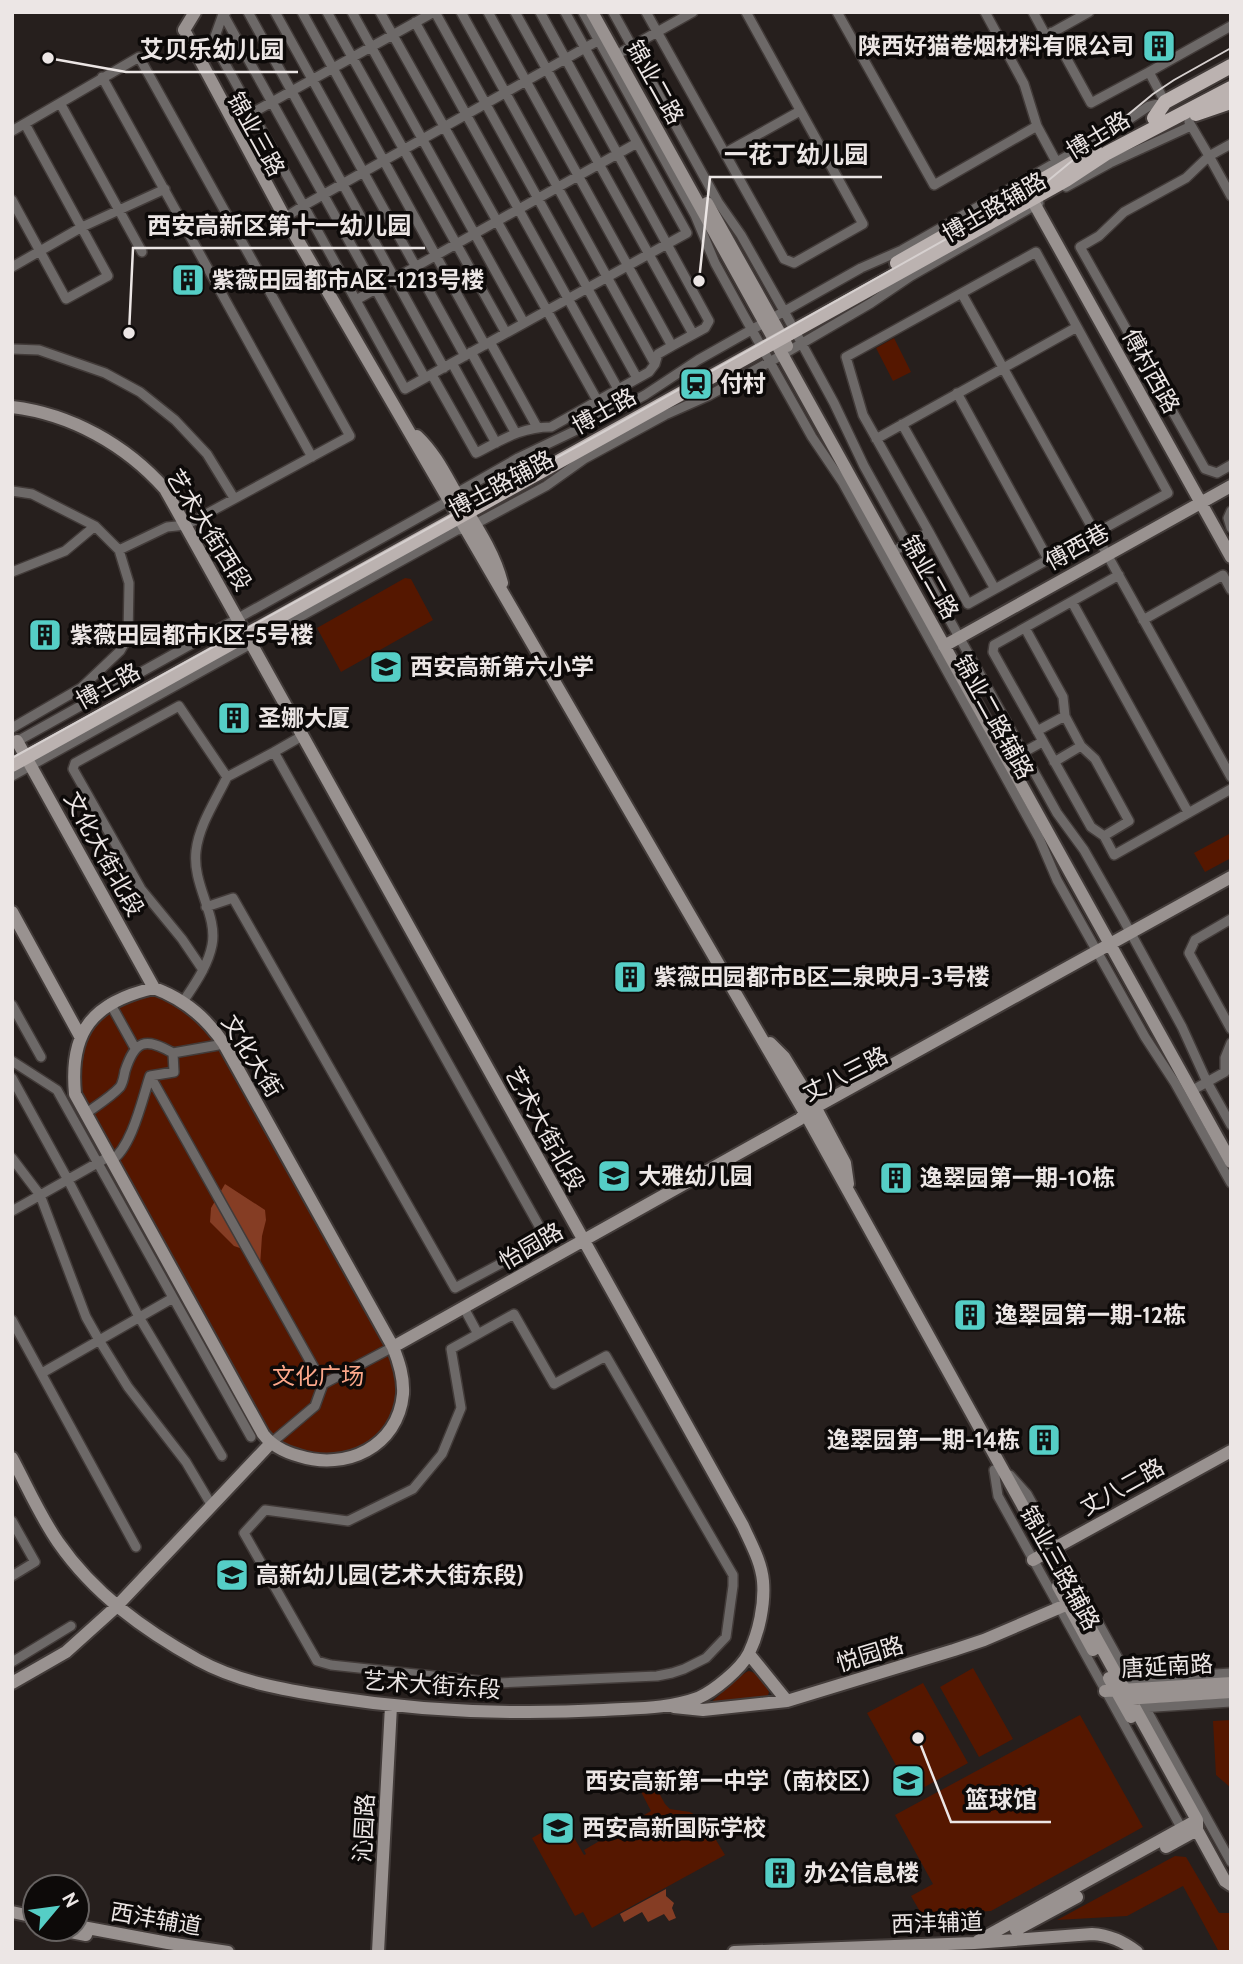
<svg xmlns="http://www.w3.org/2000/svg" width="1243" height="1964" font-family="Cabin,'Noto Sans SC',sans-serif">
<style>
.green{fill:#551700}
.water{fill:#853d24}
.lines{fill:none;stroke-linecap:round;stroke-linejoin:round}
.street-casing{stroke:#423b39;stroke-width:12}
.secondary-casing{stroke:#423b39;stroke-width:16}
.primary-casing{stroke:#423b39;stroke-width:18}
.street{stroke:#6d6968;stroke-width:9}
.secondary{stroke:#999290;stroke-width:12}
.primary{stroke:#bbb2b0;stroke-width:14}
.tram{stroke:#d6d0cf;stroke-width:2}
.labels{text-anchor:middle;stroke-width:7;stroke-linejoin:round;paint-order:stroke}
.poi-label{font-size:23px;font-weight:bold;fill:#ece6e5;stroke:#0d0a09;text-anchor:start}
.street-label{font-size:23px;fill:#ece6e5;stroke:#0d0a09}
.park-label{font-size:23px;fill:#fca78a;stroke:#0d0a09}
.leader{fill:none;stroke:#ece6e5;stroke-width:2.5}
.callout-dot{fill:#ece6e5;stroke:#0d0a09;stroke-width:2.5}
.callout-label{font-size:24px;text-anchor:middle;font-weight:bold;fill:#ece6e5;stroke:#0d0a09;stroke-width:7;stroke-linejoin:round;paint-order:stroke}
</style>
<rect width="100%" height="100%" fill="#261f1d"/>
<path class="green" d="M894 338 911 372 893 381 876 348Z
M405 578 411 579 433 620 341 672 317 628Z
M1229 834 1231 837V858L1205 872 1194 853Z
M142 996C177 994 202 1023 221 1048L390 1355C403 1392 397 1435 355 1450 349 1453 341 1457 335 1458 330 1458 324 1455 319 1455 295 1450 284 1447 266 1430L87 1108C73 1071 78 1026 116 1006 124 1001 134 999 142 996Z
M973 1668 1013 1739 979 1757 940 1687Z
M749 1671C760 1674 764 1682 769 1692L767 1698 709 1704C718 1697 741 1673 749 1671Z
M923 1683 968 1763 912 1794 867 1713Z
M1080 1715 1143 1827 991 1911 922 1915 911 1896 933 1884 895 1815Z
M1231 1720V1788L1216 1775 1213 1721Z
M651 1778 665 1804 670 1809 690 1812 704 1820 725 1855 592 1928 583 1912 575 1916 532 1838 564 1820 584 1855 586 1854 584 1850 651 1811 638 1786Z
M1175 1856 1186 1857 1219 1913H1231V1952H1219L1183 1886 1127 1916 1057 1920Z"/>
<path class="water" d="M225 1184 265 1210 266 1220 262 1236 260 1266 243 1249 234 1246 210 1222 211 1208Z
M666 1889V1896L674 1903 672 1908 676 1918 669 1921 664 1914 648 1922 642 1912 624 1922 620 1914Z"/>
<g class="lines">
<defs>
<path id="street" d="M226 12 223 14 213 42 405 389 687 233 565 12
M248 12 444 368
M275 12 465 356
M302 12 485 345
M327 12 506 333
M352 12 524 323
M380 12 606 416
M435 12 637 378
M461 12 655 364
M488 12 672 346 705 328 709 321 540 12
M515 12 693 334
M583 12 695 215 715 263 743 314 812 437 843 483 1039 838 1057 880 1145 1037 1175 1083 1231 1183
M613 12 718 202 741 235 784 311 834 403 864 466 1057 813 1084 850 1122 917 1182 1027 1207 1082 1231 1125
M646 12 784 259 794 263 863 224 746 12
M837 12 934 185 1037 126
M985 12 1024 84 1037 126 1058 165
M1033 12 1046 36 1089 12
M223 14 425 378
M415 22 618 389
M1052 32 1091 103 1149 72
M616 55 693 12
M102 77 312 457
M60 103 142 252
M252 113 434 12
M1189 122 1209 156 1186 178 1124 212 1099 236 1080 247 1205 469 1217 473 1231 465
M12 131 139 57 350 436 186 525 167 527 119 550
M1231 144 1209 156 1231 196
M725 153 800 111
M1066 187 1110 163 1191 126
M12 200 66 299 108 276 25 124
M281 220 303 206 601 39
M12 267 82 227 165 189
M962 294 1231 777
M356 300 637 143
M490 342 537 427
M12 349 39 350 105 373 140 392 175 420 207 454 234 498
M471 352 515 432
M452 363 496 443
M432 375 476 453C502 440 521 427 551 427L649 372 655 364 658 354 672 346
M957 393 1048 559
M902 424 995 589
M876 439 1077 327
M12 491 32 494 95 526 119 550 129 583 128 637 120 651 81 688 12 728
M1231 511 1228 518 1231 528
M892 552 929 532 863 415 846 357 1036 252 1168 493 968 604 929 532
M12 572 65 551 95 526
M1119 575 994 645 993 652 1091 827 1104 836 1114 855 1231 789
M1072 602 1188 812
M1143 620 1223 575 1231 590
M1025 628 1063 697 1065 716 1081 746 1095 759 1129 821 1104 836
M1037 731 1065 716
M14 743 443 504 448 498 518 458 606 416 645 395 698 360 861 268 902 250 1113 130 1149 106 1165 102 1149 72 1231 26
M1008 761 1042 742
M1054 762 1081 746
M12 776 457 530 466 529 546 486 584 459 665 415 708 396 782 355 871 303 911 276 1039 203
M206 907 233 898 455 1288 541 1242 543 1233 274 752 302 736
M1231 919 1195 940 1189 953 1231 1029
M203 970 182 939 141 889 73 769 75 763 179 706 227 777 274 752
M183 1002C194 985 208 966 212 945 218 915 192 885 196 851 199 825 216 800 227 777
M110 1003 135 1048
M12 1005 41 1057
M12 1061 57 1090 251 1437
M1225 1072V1058L1231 1043
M150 1076 323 1384
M12 1078 68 1180 139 1317 222 1456
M1191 1091 1225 1072
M85 1114C96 1106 111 1097 120 1087 123 1083 124 1076 125 1071 135 1040 145 1037 173 1053
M12 1158 40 1195 86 1317 99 1340 128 1387 186 1462 212 1506
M111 1161C132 1147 142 1100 150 1076L174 1072 173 1053 224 1044
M12 1211 108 1157
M464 1308 478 1334 451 1349 461 1408 442 1454 413 1489 348 1521 265 1510 244 1533 317 1661 331 1665 499 1683 657 1676 672 1673 684 1669 706 1658 726 1637 733 1586V1575L606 1356 554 1384 514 1314 478 1334
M12 1320 136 1547
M42 1373 173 1298
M270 1444 315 1406 323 1384 393 1347
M994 1470 998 1496 1182 1829
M1010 1475 1027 1494 1231 1862
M12 1521 35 1562 12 1576
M12 1662 71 1626
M1124 1680 1231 1673
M1141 1708 1231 1702"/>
<path id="secondary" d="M592 12 1231 1162
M184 30 285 218 805 1113 1197 1820V1830L1225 1881 1231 1885
M184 30 195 12
M707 203 787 346
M1035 205 1231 557
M12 407C71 414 126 445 165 489L743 1526C751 1544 761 1561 763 1581 765 1604 759 1632 749 1653 741 1669 714 1691 698 1698 668 1709 635 1708 604 1710 513 1715 420 1711 330 1697 285 1690 238 1682 198 1660 144 1630 94 1594 58 1542 40 1516 27 1486 12 1458
M417 436C435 453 445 474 457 495 474 523 494 551 502 583
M944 646 1231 486
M17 741 154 988
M12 912 80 1036
M154 988C184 999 206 1017 224 1044L393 1347C399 1362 404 1377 403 1394 398 1447 346 1471 299 1456 284 1452 272 1446 263 1434L75 1094C69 1031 93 1002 154 988Z
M770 1043 784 1057 819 1114 845 1163 848 1184
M393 1347 800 1119 805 1113 1231 877
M1033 1560 1231 1451
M1058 1586 1093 1650
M749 1654 787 1701
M1109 1678 1131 1717
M12 1683 66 1652 116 1607 270 1444
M1105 1691 1231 1683
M1125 1699 1231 1692
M674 1707 703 1710 787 1701 954 1650 984 1640 1075 1601
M1166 1847 1197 1830
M12 1912 35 1917
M77 1926 168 1943 228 1952
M56 1929 86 1935
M1016 1930 1077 1897
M978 1941 1197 1820
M378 1952 391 1706
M734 1952 974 1943 1092 1934C1110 1935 1123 1941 1137 1952"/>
<path id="primary" d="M1196 114 1231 102
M1154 118 1165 102 1231 66
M897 263 1095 150
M12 765 1066 180 1107 153 1231 88"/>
</defs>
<use href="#street" class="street-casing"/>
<use href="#secondary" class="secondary-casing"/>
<use href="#primary" class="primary-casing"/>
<use href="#street" class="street"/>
<use href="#secondary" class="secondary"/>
<use href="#primary" class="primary"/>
<path class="tram" d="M12 758 605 431 1044 184 1153 94 1174 80 1231 48"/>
</g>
<defs>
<symbol id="building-square" viewBox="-11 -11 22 22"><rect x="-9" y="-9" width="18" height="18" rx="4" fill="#55cec6" stroke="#0d0a09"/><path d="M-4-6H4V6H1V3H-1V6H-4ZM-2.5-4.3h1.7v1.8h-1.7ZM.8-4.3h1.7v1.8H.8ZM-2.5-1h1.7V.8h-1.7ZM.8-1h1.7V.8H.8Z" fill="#111"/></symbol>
<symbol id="station-square" viewBox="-11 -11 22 22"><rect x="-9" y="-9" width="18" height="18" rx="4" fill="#55cec6" stroke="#0d0a09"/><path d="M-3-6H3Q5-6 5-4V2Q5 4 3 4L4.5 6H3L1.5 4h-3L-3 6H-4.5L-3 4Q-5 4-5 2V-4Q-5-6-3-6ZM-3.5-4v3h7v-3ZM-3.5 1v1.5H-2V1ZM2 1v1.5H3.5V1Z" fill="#111"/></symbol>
<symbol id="school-square" viewBox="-11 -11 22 22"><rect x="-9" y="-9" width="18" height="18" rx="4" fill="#55cec6" stroke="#0d0a09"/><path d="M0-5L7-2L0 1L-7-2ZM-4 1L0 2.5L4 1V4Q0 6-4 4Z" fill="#111"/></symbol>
</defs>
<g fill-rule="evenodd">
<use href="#building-square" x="1140" y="27" width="38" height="38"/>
<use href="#building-square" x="169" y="261" width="38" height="38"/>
<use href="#station-square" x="677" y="365" width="38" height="38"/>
<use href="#building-square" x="26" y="616" width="38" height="38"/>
<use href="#school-square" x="367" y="648" width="38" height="38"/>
<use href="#building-square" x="215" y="699" width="38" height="38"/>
<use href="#building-square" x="611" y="958" width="38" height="38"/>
<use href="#school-square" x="595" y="1157" width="38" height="38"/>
<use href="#building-square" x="877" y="1159" width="38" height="38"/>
<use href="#building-square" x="951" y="1296" width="38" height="38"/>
<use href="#building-square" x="1025" y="1421" width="38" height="38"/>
<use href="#school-square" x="213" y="1556" width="38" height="38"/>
<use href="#school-square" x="889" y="1762" width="38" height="38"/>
<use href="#school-square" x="539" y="1809" width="38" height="38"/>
<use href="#building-square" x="761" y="1854" width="38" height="38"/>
</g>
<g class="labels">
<g class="poi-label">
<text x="1134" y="54" text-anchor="end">陕西好猫卷烟材料有限公司</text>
<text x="212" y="288">紫薇田园都市A区-1213号楼</text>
<text x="720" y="392">付村</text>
<text x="70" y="643">紫薇田园都市K区-5号楼</text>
<text x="410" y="675">西安高新第六小学</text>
<text x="258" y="726">圣娜大厦</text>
<text x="654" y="985">紫薇田园都市B区二泉映月-3号楼</text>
<text x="638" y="1184">大雅幼儿园</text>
<text x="920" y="1186">逸翠园第一期-10栋</text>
<text x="995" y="1323">逸翠园第一期-12栋</text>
<text x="1020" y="1448" text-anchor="end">逸翠园第一期-14栋</text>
<text x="256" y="1583">高新幼儿园(艺术大街东段)</text>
<text x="884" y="1789" text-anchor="end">西安高新第一中学（南校区）</text>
<text x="582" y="1836">西安高新国际学校</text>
<text x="804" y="1881">办公信息楼</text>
</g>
<g class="street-label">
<text transform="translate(655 82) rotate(61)" y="8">锦业二路</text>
<text transform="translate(256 134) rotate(61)" y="8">锦业三路</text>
<text transform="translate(1098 135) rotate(-31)" y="8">博士路</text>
<text transform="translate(994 207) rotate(-30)" y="8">博士路辅路</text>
<text transform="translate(1151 371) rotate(61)" y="8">傅村西路</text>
<text transform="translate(604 411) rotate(-29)" y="8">博士路</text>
<text transform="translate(501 484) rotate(-28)" y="8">博士路辅路</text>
<text transform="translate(209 530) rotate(58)" y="8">艺术大街西段</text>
<text transform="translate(1077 547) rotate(-29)" y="8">傅西巷</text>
<text transform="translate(930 577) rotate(61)" y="8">锦业二路</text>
<text transform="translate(108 686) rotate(-29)" y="8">博士路</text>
<text transform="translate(994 717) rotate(61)" y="8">锦业二路辅路</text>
<text transform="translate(104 854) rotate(61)" y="8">文化大街北段</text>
<text transform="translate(252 1056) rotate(58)" y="8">文化大街</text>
<text transform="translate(845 1074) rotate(-27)" y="8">丈八三路</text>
<text transform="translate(545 1129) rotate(61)" y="8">艺术大街北段</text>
<text transform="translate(531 1246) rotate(-30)" y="8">怡园路</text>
<text transform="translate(1122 1487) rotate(-29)" y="8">丈八二路</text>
<text transform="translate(1060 1568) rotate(61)" y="8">锦业三路辅路</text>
<text transform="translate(870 1654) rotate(-17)" y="8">悦园路</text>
<text transform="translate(1167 1666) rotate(-3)" y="8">唐延南路</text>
<text transform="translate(432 1685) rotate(4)" y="8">艺术大街东段</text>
<text transform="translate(364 1828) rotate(-87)" y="8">沁园路</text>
<text transform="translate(156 1919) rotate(10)" y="8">西沣辅道</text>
<text transform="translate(937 1923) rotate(-2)" y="8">西沣辅道</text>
</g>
<g class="park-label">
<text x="318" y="1384">文化广场</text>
</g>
</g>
<path class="leader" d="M48 58L126 72H298M699 281L710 177H882M129 333L133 248H425M918 1738L951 1822H1051"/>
<g class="callout-dot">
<circle cx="48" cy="58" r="7"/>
<circle cx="699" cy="281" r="7"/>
<circle cx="129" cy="333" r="7"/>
<circle cx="918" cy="1738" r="7"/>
</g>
<g class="callout-label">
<text x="212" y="58">艾贝乐幼儿园</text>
<text x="796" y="163">一花丁幼儿园</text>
<text x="279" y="234">西安高新区第十一幼儿园</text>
<text x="1001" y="1808">篮球馆</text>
</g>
<rect width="1243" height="1964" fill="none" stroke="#ece6e5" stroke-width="28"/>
<g transform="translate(56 1908) rotate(61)"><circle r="33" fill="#0d0a09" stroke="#666261" stroke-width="2"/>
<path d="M0-5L12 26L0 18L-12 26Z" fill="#55cec6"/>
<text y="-10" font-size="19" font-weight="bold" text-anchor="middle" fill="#ece6e5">N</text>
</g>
</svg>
